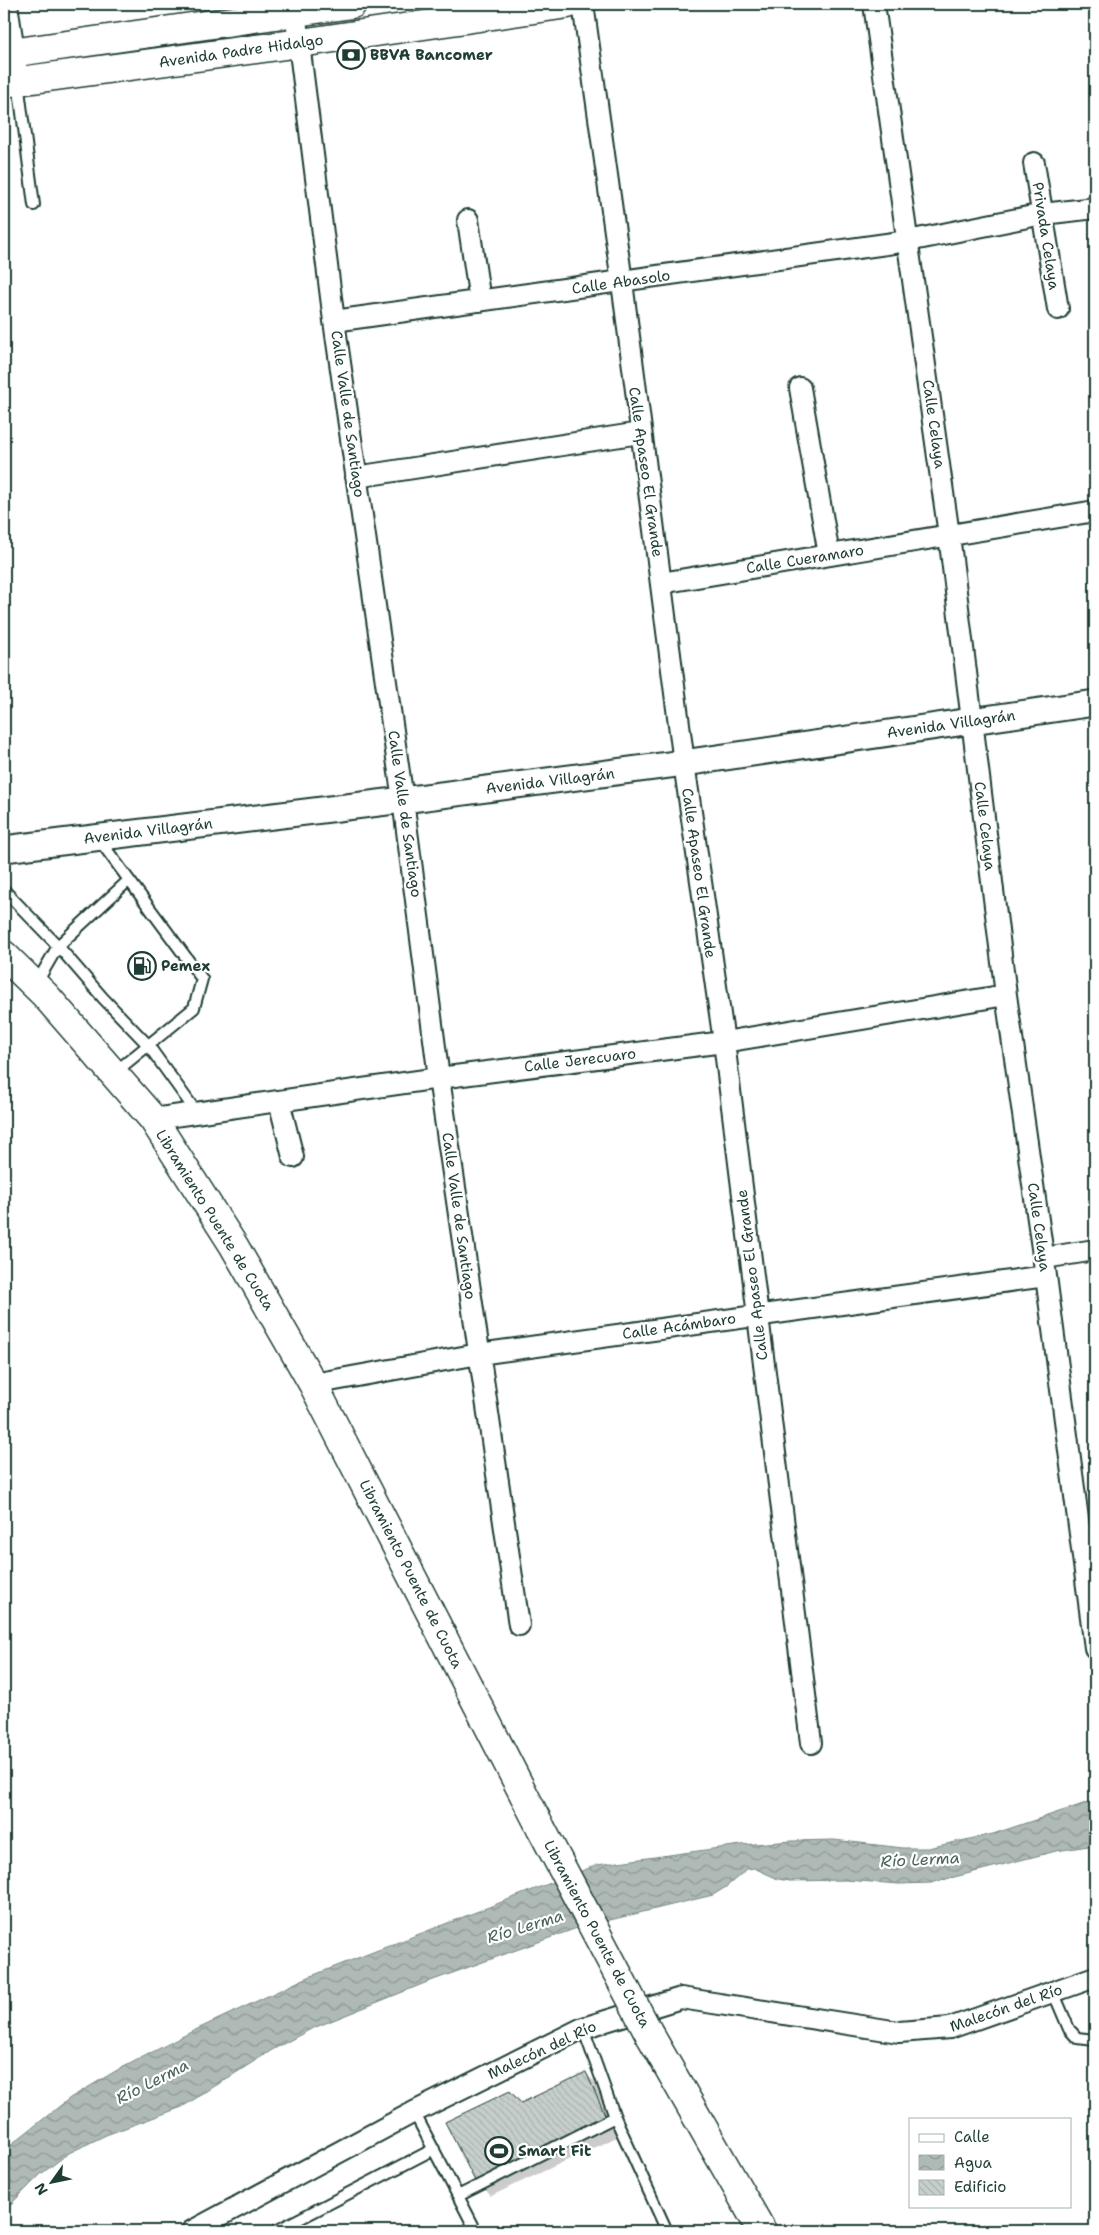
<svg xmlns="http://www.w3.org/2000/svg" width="1099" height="2235" font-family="'Shantell Sans',sans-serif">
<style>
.water{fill:url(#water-waves);stroke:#758883}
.shadow{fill:#0003}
.building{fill:url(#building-back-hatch);stroke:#1f3d34}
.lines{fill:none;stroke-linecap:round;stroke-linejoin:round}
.service-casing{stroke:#1f3d34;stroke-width:14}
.minor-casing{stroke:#1f3d34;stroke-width:24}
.tertiary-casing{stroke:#1f3d34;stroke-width:29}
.primary-casing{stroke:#1f3d34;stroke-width:31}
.service{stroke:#fff;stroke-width:10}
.minor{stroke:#fff;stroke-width:20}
.tertiary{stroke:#fff;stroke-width:25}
.primary{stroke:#fff;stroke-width:28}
.primary-bridge-casing{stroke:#1f3d34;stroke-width:31;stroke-linecap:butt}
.primary-bridge{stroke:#fff;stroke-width:28}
.labels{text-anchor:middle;stroke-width:4.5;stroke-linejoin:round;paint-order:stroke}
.street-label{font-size:15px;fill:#1f3d34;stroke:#fff}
.poi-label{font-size:15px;font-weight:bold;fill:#1f3d34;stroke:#fff;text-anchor:start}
.water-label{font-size:16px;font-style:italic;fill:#4a625b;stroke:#fff}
</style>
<defs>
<pattern id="water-waves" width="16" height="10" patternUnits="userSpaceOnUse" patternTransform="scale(1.25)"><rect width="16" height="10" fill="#afbab7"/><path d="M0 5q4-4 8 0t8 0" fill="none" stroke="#8e9896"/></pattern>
<pattern id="building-back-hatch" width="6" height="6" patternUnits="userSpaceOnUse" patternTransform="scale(1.25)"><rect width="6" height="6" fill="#c7cfcc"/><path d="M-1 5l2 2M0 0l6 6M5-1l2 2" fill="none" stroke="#aab3b0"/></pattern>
</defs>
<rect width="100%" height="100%" fill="#fff"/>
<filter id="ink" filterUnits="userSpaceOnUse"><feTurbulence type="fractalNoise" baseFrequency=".02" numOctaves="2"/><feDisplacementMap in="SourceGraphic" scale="10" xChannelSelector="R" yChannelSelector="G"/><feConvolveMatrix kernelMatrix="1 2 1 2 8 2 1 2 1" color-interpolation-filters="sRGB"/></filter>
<g filter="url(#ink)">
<path class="water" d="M1095 1800V1845L1056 1851 931 1883 899 1884 845 1880 790 1881 778 1879 754 1868 747 1869 726 1887 713 1895 577 1928 425 1983 311 2029 272 2050 182 2107 106 2135 69 2153 41 2174 4 2211V2150L70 2098 114 2072 191 2032 306 1978 597 1865 741 1845 792 1841 834 1840 903 1848H928L993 1834Z"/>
<path class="shadow" d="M586 2073 601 2089 621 2135 491 2196 476 2180 522 2104Z"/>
<path class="building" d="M586 2072 607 2119 475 2181 445 2122 510 2091 521 2103Z"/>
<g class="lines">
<defs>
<path id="service" d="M18 82 34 205
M98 838 202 979 194 1008 114 1073
M4 890 58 946 103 998 148 1045 197 1113
M36 984 58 946 129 880
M1052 1989 1069 2029 1077 2038 1095 2040
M583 2028 615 2117 667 2231
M414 2112 458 2196
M276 2231 434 2149
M476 2231 458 2196 615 2117"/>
<path id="minor" d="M7 4 16 66
M294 4 334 321 403 800 439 1078 519 1625
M583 4 622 282 684 763 724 1042 811 1743
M874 4 949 535 1006 995 1046 1276 1095 1648
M1034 163 1058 309
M468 220 480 301
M334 321 908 241 1043 214 1095 208
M800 388 829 555
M356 477 640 433
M661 583 1095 511
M279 1101 293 1157
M153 1119 439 1078 724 1042 1006 995
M1044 1258 1095 1250
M313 1384 479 1354 1046 1276
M192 2231 414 2112 583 2028 681 1998 899 2032 950 2028 1095 1977"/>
<path id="tertiary" d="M4 849 403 800 684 763 1095 703"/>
<path id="primary" d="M4 54 352 4
M4 83 300 43 568 4
M4 955 45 995 153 1119 234 1246 313 1384 541 1828
M650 2035 762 2231"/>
</defs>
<use href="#service" class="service-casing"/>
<use href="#minor" class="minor-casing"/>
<use href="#tertiary" class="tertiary-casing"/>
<use href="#primary" class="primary-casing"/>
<use href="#service" class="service"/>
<use href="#minor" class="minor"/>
<use href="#tertiary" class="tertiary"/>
<use href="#primary" class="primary"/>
<defs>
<path id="primary-bridge" d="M541 1828 650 2035"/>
</defs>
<use href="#primary-bridge" class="primary-bridge-casing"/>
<use href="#primary-bridge" class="primary-bridge"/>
</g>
</g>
<defs>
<symbol id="bank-ring" viewBox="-11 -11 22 22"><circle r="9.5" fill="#fff" stroke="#1f3d34" stroke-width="1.5"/><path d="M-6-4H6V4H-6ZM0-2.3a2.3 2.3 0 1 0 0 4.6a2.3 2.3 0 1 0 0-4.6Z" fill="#1f3d34"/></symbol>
<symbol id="fuel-ring" viewBox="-11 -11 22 22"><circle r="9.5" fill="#fff" stroke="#1f3d34" stroke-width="1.5"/><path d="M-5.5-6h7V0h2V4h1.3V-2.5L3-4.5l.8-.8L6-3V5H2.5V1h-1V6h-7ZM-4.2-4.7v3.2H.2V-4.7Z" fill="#1f3d34"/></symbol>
<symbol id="stadium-ring" viewBox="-11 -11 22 22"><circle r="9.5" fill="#fff" stroke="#1f3d34" stroke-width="1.5"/><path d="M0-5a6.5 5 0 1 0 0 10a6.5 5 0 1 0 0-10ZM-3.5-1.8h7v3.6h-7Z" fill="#1f3d34"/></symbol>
</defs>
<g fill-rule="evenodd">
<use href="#bank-ring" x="335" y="39" width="32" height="32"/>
<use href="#fuel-ring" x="126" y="950" width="32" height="32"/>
<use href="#stadium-ring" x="483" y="2135" width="32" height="32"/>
</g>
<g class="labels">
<g class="street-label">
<text transform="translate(241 51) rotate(-8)" y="5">Avenida Padre Hidalgo</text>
<text transform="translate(1046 236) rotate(81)" y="5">Privada Celaya</text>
<text transform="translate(621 282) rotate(-8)" y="5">Calle Abasolo</text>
<text transform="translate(348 414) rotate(82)" y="5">Calle Valle de Santiago</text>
<text transform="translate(934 424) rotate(82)" y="5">Calle Celaya</text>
<text transform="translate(646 472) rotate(82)" y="5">Calle Apaseo El Grande</text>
<text transform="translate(805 559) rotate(-9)" y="5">Calle Cueramaro</text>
<text transform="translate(951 724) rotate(-8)" y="5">Avenida Villagrán</text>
<text transform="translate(550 781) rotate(-7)" y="5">Avenida Villagrán</text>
<text transform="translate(405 814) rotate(82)" y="5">Calle Valle de Santiago</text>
<text transform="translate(985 826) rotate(83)" y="5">Calle Celaya</text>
<text transform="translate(148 831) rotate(-7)" y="5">Avenida Villagrán</text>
<text transform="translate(699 873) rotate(82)" y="5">Calle Apaseo El Grande</text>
<text transform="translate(580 1060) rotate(-7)" y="5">Calle Jerecuaro</text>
<text transform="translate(459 1216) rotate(82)" y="5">Calle Valle de Santiago</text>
<text transform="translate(215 1220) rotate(58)" y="5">Libramiento Puente de Cuota</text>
<text transform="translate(1039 1227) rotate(82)" y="5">Calle Celaya</text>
<text transform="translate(752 1275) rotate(-97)" y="5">Calle Apaseo El Grande</text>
<text transform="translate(679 1326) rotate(-8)" y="5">Calle Acámbaro</text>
<text transform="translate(411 1574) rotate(63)" y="5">Libramiento Puente de Cuota</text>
<text transform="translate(597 1934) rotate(62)" y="5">Libramiento Puente de Cuota</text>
<text transform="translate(1006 2008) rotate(-19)" y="5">Malecón del Río</text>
<text transform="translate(542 2050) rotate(-25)" y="5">Malecón del Río</text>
</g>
<g class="poi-label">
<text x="370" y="60">BBVA Bancomer</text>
<text x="161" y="971">Pemex</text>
<text x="518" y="2156">Smart Fit</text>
</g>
<g class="water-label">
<text transform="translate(920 1859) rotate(-3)" y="6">Río Lerma</text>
<text transform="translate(525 1926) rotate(-17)" y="6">Río Lerma</text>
<text transform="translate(152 2081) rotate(-27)" y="6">Río Lerma</text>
</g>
</g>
<rect width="1099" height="2235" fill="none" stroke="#fff" stroke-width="20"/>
<rect x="10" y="10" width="1079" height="2215" fill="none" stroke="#1f3d34" stroke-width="2" filter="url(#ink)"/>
<rect x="909" y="2118" width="162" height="90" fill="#ffffff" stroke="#a5b1ae"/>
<rect x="919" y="2134" width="25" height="8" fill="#ffffff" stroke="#a5b1ae"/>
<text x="954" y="2142" font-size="15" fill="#1f3d34">Calle</text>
<rect x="919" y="2155" width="25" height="15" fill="url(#water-waves)" stroke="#a5b1ae"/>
<text x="954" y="2168" font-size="15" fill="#1f3d34">Agua</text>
<rect x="919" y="2180" width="25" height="15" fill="url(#building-back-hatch)" stroke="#a5b1ae"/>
<text x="954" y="2192" font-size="15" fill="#1f3d34">Edificio</text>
<g transform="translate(52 2182) rotate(237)" stroke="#ffffff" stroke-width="4" paint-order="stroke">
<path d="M0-4L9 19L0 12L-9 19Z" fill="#1f3d34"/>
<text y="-8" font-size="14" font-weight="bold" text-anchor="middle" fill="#1f3d34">N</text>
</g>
</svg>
